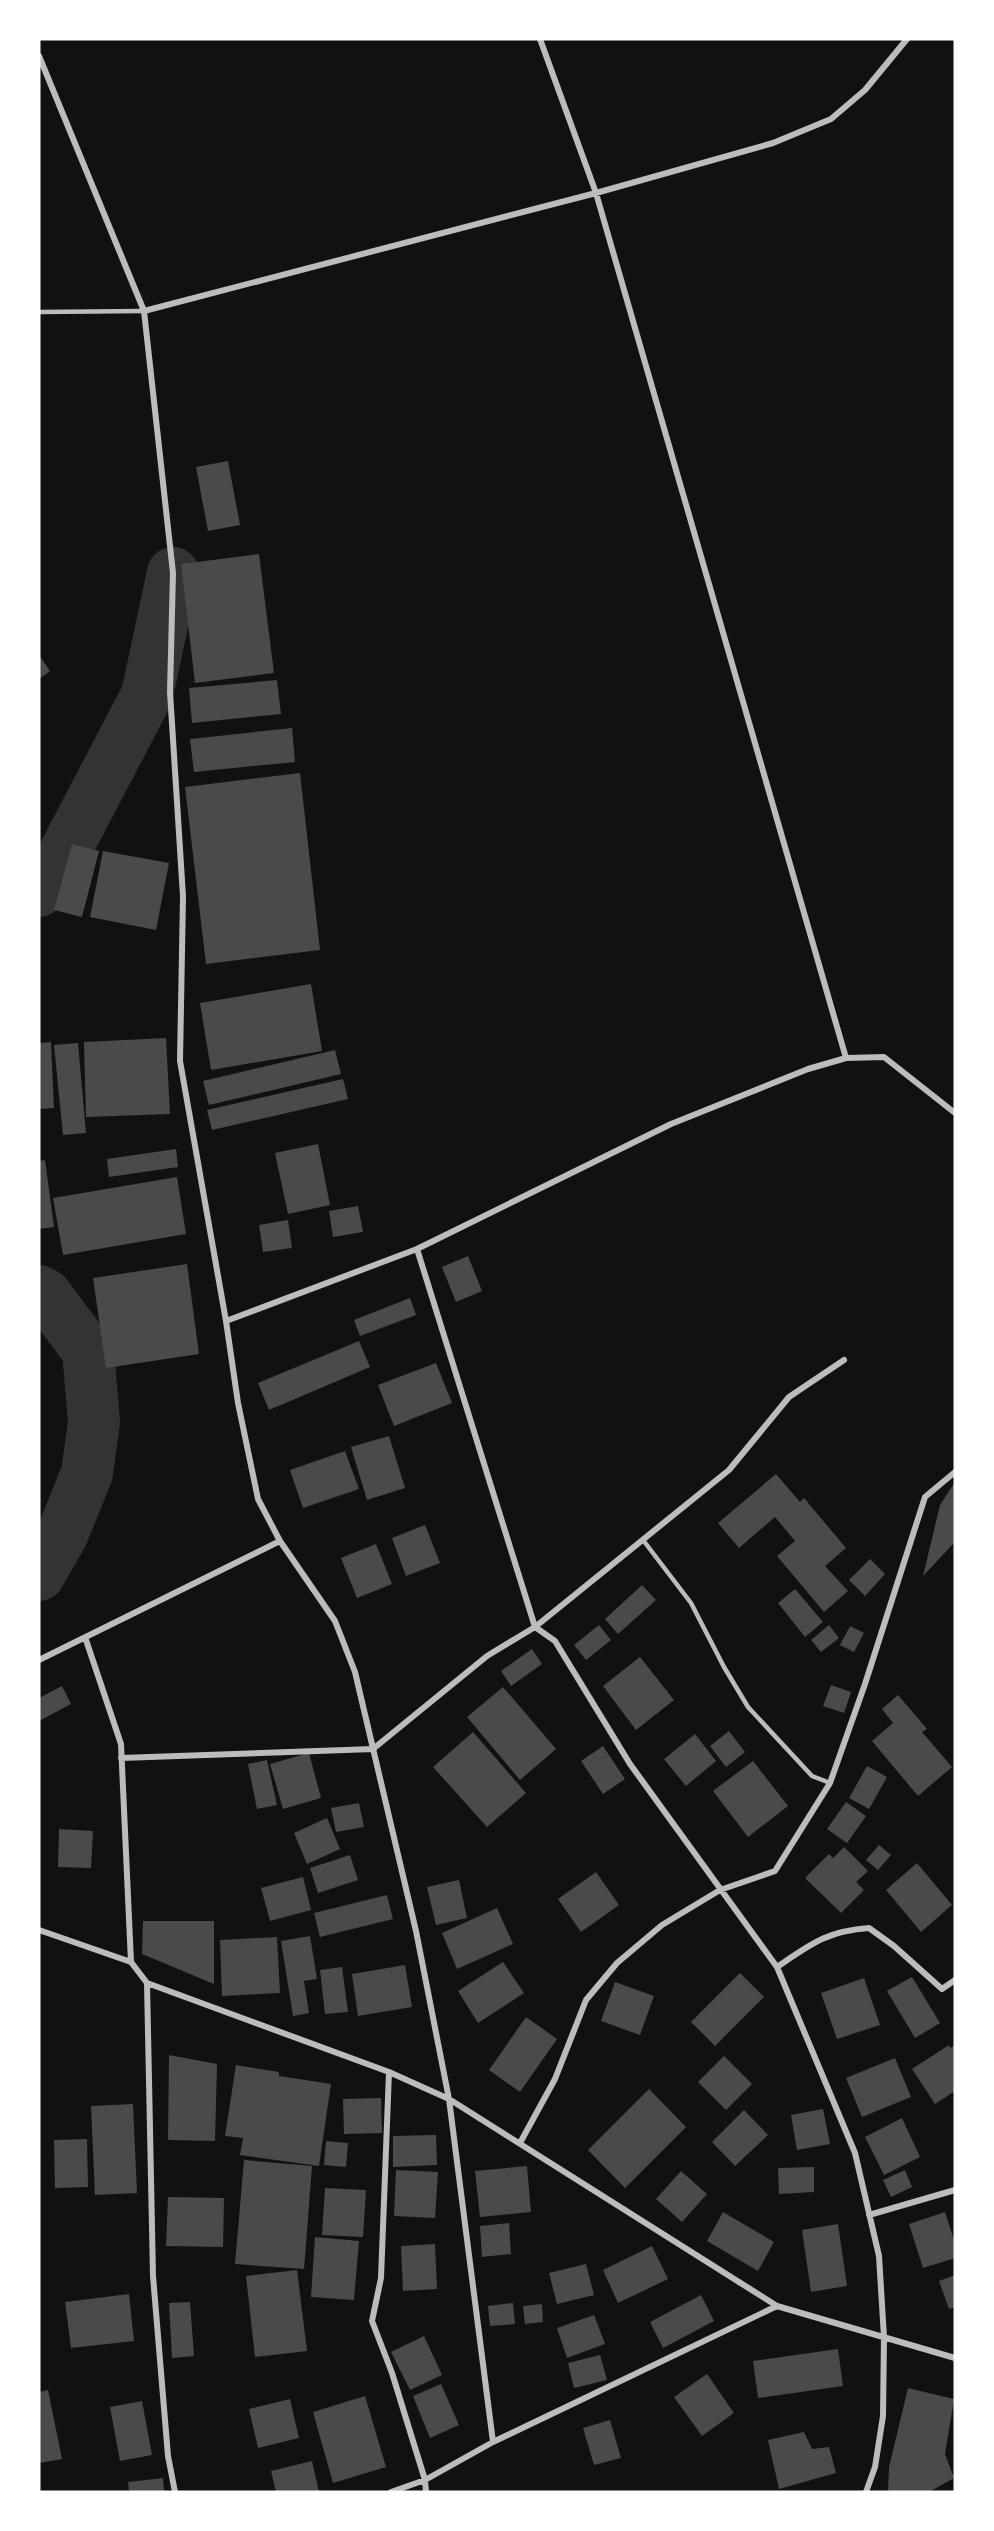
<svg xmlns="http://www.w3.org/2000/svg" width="994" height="2531" font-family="'Noto Serif',serif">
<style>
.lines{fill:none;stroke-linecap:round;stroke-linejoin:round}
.river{stroke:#333;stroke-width:52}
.building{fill:#4a4a4a}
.service{stroke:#bcbcbc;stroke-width:4.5}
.minor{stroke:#bcbcbc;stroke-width:6}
</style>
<rect width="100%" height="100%" fill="#111"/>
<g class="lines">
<path class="river" d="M39 891 59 863 147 695 173 573
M39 1291 46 1295 88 1351 94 1422 87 1473 62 1535 39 1575"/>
</g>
<path class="building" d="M228 461 240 525 208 531 196 467Z
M259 554 274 673 195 683 181 564Z
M39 655 50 671 39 679Z
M277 680 281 714 192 723 189 688Z
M292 728 295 762 194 772 190 739Z
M300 773 320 950 206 964 185 787Z
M72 844 99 851 82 917 54 910Z
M103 851 169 863 156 930 90 917Z
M311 984 322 1051 211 1070 200 1003Z
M166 1038 170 1114 86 1117 84 1042Z
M51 1042 54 1108 39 1109V1043Z
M78 1043 86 1133 63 1135 54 1045Z
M335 1050 341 1074 209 1105 203 1081Z
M343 1079 348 1099 212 1130 207 1110Z
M318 1144 330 1205 288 1214 275 1153Z
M176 1149 178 1167 109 1177 107 1159Z
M45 1160 54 1227 39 1229V1161Z
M177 1177 186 1234 63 1255 53 1198Z
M358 1206 363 1232 333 1237 329 1211Z
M288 1220 292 1248 263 1252 259 1225Z
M468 1256 482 1291 456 1302 442 1267Z
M187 1264 199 1354 106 1368 93 1278Z
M410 1298 416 1315 360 1336 354 1320Z
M359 1341 370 1367 269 1410 258 1383Z
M436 1363 452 1403 394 1426 378 1385Z
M389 1436 405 1488 367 1500 351 1447Z
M345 1451 359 1489 303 1508 290 1470Z
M776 1474 800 1502 804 1498 846 1548 825 1566 848 1591 824 1612 777 1556 795 1541 775 1517 739 1548 718 1523Z
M955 1482V1542L923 1576 940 1505Z
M425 1525 440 1563 406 1576 392 1538Z
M376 1544 392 1584 357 1598 341 1558Z
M870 1559 885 1574 865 1596 849 1580Z
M642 1585 656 1600 618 1634 605 1619Z
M795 1589 823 1622 805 1637 778 1603Z
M599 1625 611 1640 586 1660 574 1645Z
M829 1625 839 1638 821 1652 811 1640Z
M850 1626 864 1633 854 1652 840 1645Z
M532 1649 542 1664 511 1686 501 1671Z
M640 1657 674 1700 636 1730 603 1686Z
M831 1685 851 1692 844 1713 823 1706Z
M62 1686 71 1704 39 1721V1698Z
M503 1687 556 1749 520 1780 467 1717Z
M898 1695 927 1729 922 1732 952 1767 918 1796 872 1741 893 1723 882 1709Z
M729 1731 745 1752 726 1767 710 1746Z
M473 1732 526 1793 487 1827 433 1767Z
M695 1734 716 1761 686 1786 664 1759Z
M603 1746 625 1779 603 1794 581 1761Z
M309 1753 321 1798 283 1809 270 1764Z
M267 1760 277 1805 257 1809 248 1764Z
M753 1761 788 1806 748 1837 713 1791Z
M867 1766 887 1777 869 1809 849 1798Z
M846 1802 866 1816 847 1843 827 1829Z
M359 1803 364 1827 336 1832 331 1808Z
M327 1818 340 1849 307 1864 294 1833Z
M59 1829 93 1831 91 1868 58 1867Z
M879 1845 891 1855 878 1870 866 1860Z
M844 1847 868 1871 856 1882 864 1890 841 1913 805 1878 829 1854 833 1858Z
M350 1855 358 1880 318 1893 310 1868Z
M917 1863 952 1905 921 1932 886 1890Z
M596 1872 619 1905 581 1932 558 1899Z
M303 1877 311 1910 270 1921 261 1888Z
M459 1880 467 1918 436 1925 427 1887Z
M387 1895 393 1919 320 1937 314 1913Z
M497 1908 513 1944 457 1969 442 1933Z
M143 1921H214V1984L142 1954Z
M310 1936 317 1979 304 1981 309 2013 293 2016 281 1941Z
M277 1937 280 1993 222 1996 220 1940Z
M503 1962 524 1993 478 2023 458 1991Z
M405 1965 412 2007 358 2016 352 1974Z
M342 1967 348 2012 325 2014 320 1970Z
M740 1973 764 1997 715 2046 691 2022Z
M912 1977 940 2023 915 2038 887 1991Z
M864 1978 880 2025 837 2039 821 1993Z
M615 1982 654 1996 640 2035 601 2021Z
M526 2017 557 2039 520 2092 489 2070Z
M949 2045 950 2048 955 2045V2091L935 2104 912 2069Z
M169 2055 217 2064 215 2141 168 2140Z
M724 2056 752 2084 726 2110 698 2082Z
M895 2058 911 2097 862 2117 846 2078Z
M236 2065 279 2072V2076L331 2084 319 2166 240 2155 243 2138 225 2136Z
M649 2089 686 2127 625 2188 588 2150Z
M381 2098 382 2133 344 2134 343 2099Z
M133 2104 137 2193 95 2195 91 2106Z
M823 2109 830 2144 797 2150 791 2115Z
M744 2110 768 2135 735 2166 712 2142Z
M902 2118 920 2157 884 2175 865 2137Z
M436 2135 437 2165 393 2167V2136Z
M87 2139 88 2187 55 2188 54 2140Z
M326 2141 348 2143 346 2167 324 2165Z
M244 2160 312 2166 304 2269 235 2264Z
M527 2166 531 2212 480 2217 475 2171Z
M814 2167V2192L779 2194 778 2168Z
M396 2170 438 2172 435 2218 394 2216Z
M905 2170 912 2187 891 2197 883 2180Z
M681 2171 707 2194 682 2222 656 2199Z
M325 2188 366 2190 363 2237 322 2235Z
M168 2197 224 2198 223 2247 166 2246Z
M723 2212 774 2242 758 2271 707 2241Z
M945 2212 955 2243V2258L923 2268 909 2224Z
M509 2223 511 2254 482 2257 480 2226Z
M838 2224 847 2286 811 2292 802 2230Z
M315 2237 359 2241 354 2300 311 2297Z
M435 2244 437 2289 403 2291 401 2246Z
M652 2246 668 2279 618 2303 603 2270Z
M586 2264 594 2295 557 2304 549 2273Z
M297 2270 307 2351 255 2357 246 2276Z
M955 2275V2307L949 2309 939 2281Z
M129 2294 134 2341 71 2348 65 2302Z
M701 2295 714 2321 663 2348 650 2322Z
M190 2302 194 2356 172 2358 169 2303Z
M513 2303 515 2324 490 2326 488 2306Z
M542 2304 543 2322 525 2324 523 2306Z
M594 2315 605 2344 567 2358 557 2328Z
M424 2336 442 2375 410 2390 391 2352Z
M838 2349 843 2386 758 2398 753 2361Z
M600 2355 607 2380 574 2388 568 2363Z
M707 2374 734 2413 702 2436 674 2397Z
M441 2384 459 2425 430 2438 413 2396Z
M908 2388 954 2399 945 2454 954 2478 929 2492H888L889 2467Z
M48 2390 62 2459 39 2463V2392Z
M365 2396 386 2467 333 2483 313 2412Z
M290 2399 299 2438 258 2448 249 2409Z
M142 2401 152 2455 120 2461 110 2407Z
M610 2420 621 2458 594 2465 583 2428Z
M804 2432 812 2449 829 2447 836 2473 779 2489 768 2440Z
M312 2461 319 2492H276L271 2471Z
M163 2478 164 2492H129L128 2482Z"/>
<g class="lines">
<path class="service" d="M39 312 144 311
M643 1540 691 1603 724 1667 748 1707 812 1776 830 1783"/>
<path class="minor" d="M540 39 596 193 846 1058
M39 56 144 311 173 573 170 692 183 896 180 1061 226 1321 238 1403 258 1499 280 1541 335 1621 355 1672 416 1931 449 2099 493 2442
M144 311 596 193 773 143 831 119 865 90 907 39
M417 1249 535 1627 729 1470 789 1397 844 1360
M226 1321 417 1249 671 1124 808 1069 846 1058 884 1057 955 1113
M85 1637 121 1744 131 1962
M39 1660 280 1541
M121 1758 373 1749 487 1656 535 1627 555 1641 630 1764 777 1967 855 2153 879 2256 884 2337 883 2416 875 2467 866 2492
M39 1930 131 1962 147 1983 389 2072 449 2099 777 2306 955 2358
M777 1967C811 1944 827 1931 869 1928L894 1946 942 1989 955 1980
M147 1983 153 2276 168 2456 175 2492
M389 2072 381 2278 372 2321 392 2373 425 2480 426 2492
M520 2143 555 2079 586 2000 617 1963 662 1925 720 1890 775 1871 830 1783 865 1684 925 1497 955 1472
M869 2215 955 2190
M391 2492 425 2480 493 2442 777 2306"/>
</g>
<rect width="994" height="2531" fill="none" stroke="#ffffff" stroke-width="81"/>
</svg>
